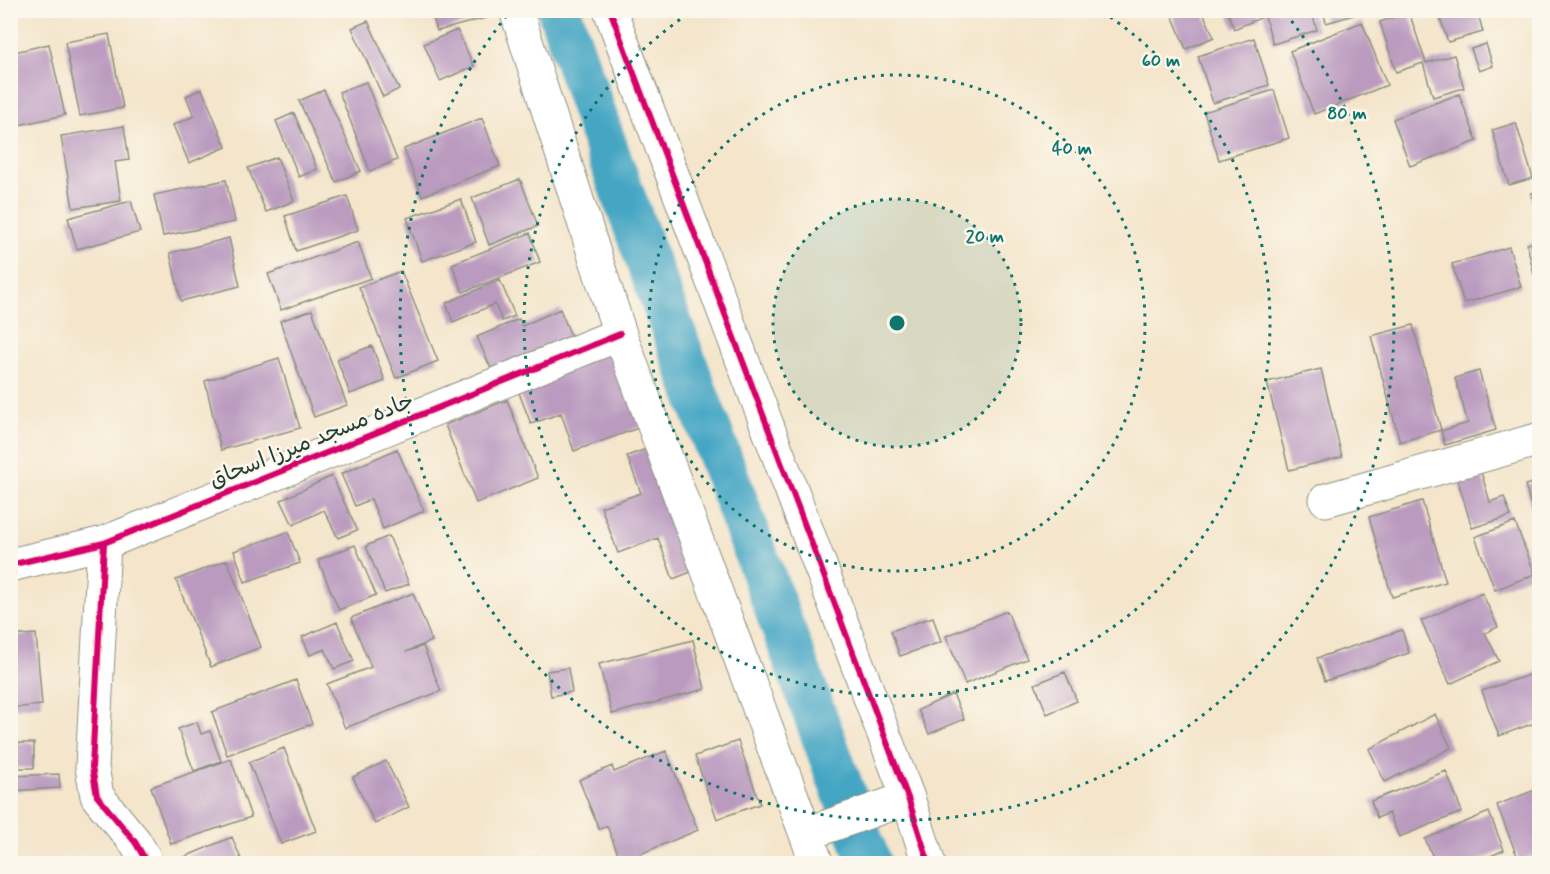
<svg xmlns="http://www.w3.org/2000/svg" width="1550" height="874" font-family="Mynerve,'Playpen Sans Arabic',sans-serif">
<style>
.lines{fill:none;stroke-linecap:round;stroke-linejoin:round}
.canal{stroke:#44a6c4;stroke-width:44}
.building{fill:#ba9abf}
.street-casing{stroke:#8a9180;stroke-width:35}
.street{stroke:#fff;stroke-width:33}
.cycleway-casing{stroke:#fbf7ec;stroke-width:10}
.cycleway{stroke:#d6006c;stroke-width:6}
.ring{fill:none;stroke:#0f766e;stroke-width:3;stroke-dasharray:3 6}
.labels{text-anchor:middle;stroke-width:5;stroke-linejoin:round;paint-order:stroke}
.street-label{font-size:22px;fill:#1f3d34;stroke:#fbf7ec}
.centre{fill:#0f766e;stroke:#fbf7ec;stroke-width:3}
.ring-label{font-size:18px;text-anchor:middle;font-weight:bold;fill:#0f766e;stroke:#fbf7ec;stroke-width:5;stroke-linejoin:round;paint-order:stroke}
</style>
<rect width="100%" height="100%" fill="#fbf7ec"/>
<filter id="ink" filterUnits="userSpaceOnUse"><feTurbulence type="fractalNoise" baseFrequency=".0167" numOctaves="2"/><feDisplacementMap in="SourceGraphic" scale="12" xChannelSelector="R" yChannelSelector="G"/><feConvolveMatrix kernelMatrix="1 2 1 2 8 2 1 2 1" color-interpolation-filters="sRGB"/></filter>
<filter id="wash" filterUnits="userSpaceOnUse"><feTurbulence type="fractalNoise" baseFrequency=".008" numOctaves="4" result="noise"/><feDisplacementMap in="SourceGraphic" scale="24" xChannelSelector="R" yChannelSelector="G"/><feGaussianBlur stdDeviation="1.35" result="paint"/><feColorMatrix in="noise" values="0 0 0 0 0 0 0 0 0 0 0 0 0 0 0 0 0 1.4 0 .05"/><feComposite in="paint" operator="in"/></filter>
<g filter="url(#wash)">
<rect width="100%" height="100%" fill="#f4e5cb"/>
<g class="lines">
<path class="canal" d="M559 10 611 162 870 864"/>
</g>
<g id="blocks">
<path class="building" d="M431 10H500L501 14 437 31Z
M1170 10H1202L1214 37 1186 49Z
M1227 10H1257L1260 18 1234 29Z
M1263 10H1311L1317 30 1273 44Z
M1323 10H1360L1361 13 1326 23Z
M1466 10H1477L1483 32 1448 42 1440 18Z
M1409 12 1426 63 1454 55 1464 88 1433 97 1423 63 1396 72 1380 22Z
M368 21 399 89 383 97 352 28Z
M1362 22 1387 85 1314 114 1290 51Z
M457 30 474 66 440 81 424 44Z
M109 34 123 108 80 116 65 42Z
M1254 38 1269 85 1213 103 1198 56Z
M49 44 65 115 10 127V53Z
M1486 44 1493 66 1479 71 1471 49Z
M366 82 397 160 370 171 339 92Z
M202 89 226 147 189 163 173 125 194 116 186 96Z
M324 90 361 171 336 182 299 101Z
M1274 90 1289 138 1219 160 1204 112Z
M1459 94 1477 141 1410 166 1393 119Z
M294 113 317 169 299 177 276 121Z
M482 118 500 166 422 196 404 149Z
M1516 123 1533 178 1509 185 1492 130Z
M124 126 129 160 115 162 121 201 73 208 61 136Z
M277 157 294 201 266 212 248 168Z
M520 179 538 226 489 245 472 198Z
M226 180 235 222 163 236 154 195Z
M1540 192V224H1539L1531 193Z
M347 196 358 230 296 251 285 216Z
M461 199 476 242 422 261 407 218Z
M131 201 140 232 77 249 68 218Z
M530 233 540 262 463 292 452 264Z
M229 238 240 286 181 301 170 253Z
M1540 241V274L1534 275 1527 244Z
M358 242 371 278 281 310 268 274Z
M1509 247 1521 287 1464 303 1452 264Z
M401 271 438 361 396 378 359 287Z
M500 280 515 316 502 321 495 304 453 322 446 303Z
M560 309 575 346 496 380 477 337 519 319 522 326Z
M312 310 347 405 314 417 280 321Z
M1413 325 1441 430 1400 442 1371 336Z
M611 345 641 427 574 451 561 413 531 424 514 380Z
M372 346 385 381 350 394 337 359Z
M279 358 300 428 221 450 205 381Z
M1321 369 1342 457 1289 470 1267 382Z
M1479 371 1496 430 1445 445 1441 431 1468 423 1455 378Z
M507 400 538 478 476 503 445 425Z
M655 446 701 568 673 579 658 538 618 553 601 507 641 493 627 456Z
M397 449 424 511 383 529 371 499 355 506 341 474Z
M1479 465 1490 502 1504 497 1511 516 1472 528 1455 471Z
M332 476 357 530 338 538 324 510 293 525 281 500Z
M1540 481V507L1532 509 1525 485Z
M1422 501 1446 582 1392 597 1369 517Z
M1515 522 1535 574 1495 590 1475 537Z
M288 532 300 563 245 582 234 551Z
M389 536 409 584 385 593 366 546Z
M355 545 376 595 339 610 318 560Z
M227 560 261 647 211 667 176 580Z
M413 593 432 641 406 652 423 646 441 691 345 728 327 684 371 667 351 618Z
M1482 593 1498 627 1485 633 1499 661 1450 684 1421 621Z
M1007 611 1027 659 965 684 946 636Z
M933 617 941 642 900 656 891 631Z
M337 622 354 661 334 669 325 649 310 655 302 637Z
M1402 630 1409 653 1325 681 1317 658Z
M36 634 42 705 10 708V636Z
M693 640 705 689 612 714 599 664Z
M568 668 572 692 551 696 547 671Z
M1540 671V721L1499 736 1482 691Z
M1065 672 1077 701 1047 714 1035 684Z
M296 680 312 724 227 755 212 712Z
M953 694 964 719 929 734 918 710Z
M1435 714 1451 748 1385 782 1369 749Z
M197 722 201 734 210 731 221 761 194 771 178 729Z
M738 741 760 804 717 819 695 756Z
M10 743H34V768H10Z
M284 748 316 831 281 844 249 762Z
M666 751 698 830 621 862 607 826 599 829 579 780 612 766 614 772Z
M231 759 251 817 171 844 151 787Z
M386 761 409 807 375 824 353 777Z
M1446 771 1462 812 1399 837 1389 813 1377 818 1371 801Z
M59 774 60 788 10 791V776Z
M1540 788V853L1519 861 1497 805Z
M10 804H12L14 831H10Z
M1489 812 1504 850 1473 864H1436L1425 839Z
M232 837 243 864H176L175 861Z
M537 856 540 864H518V863Z"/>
</g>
</g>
<g filter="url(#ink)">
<use href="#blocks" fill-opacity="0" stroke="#8a9180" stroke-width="1.5"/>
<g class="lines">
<defs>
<path id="street" d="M516 10 620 334 817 864
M610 10 908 798 929 864
M1326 500 1540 439
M104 543 92 767 97 796 135 842 145 859 146 864
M10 565 104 543 620 334
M806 834 908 798"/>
</defs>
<use href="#street" class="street-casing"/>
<use href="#street" class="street"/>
<defs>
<path id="cycleway" d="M610 10 908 798 929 864
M104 543 92 767 97 796 135 842 145 859 146 864
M10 565 104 543 620 334"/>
</defs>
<use href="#cycleway" class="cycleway-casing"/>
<use href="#cycleway" class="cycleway"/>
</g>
</g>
<circle cx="897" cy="323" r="124" fill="#0f766e" fill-opacity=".12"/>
<g class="ring">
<circle cx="897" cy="323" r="124"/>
<circle cx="897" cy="323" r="248"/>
<path d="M1103 12A373 373 0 1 1 691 12"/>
<path d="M1286 14A497 497 0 1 1 508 14"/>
</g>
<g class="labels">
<g class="street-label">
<text transform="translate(311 439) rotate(-22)" y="8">جاده مسجد ميرزا اسحاق</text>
</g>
</g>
<circle cx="897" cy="323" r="9" class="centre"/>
<g class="ring-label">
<text x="1161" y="66">60 m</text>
<text x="1347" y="119">80 m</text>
<text x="1072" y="154">40 m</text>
<text x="985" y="242">20 m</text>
</g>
<rect width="1550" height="874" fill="none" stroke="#fbf7ec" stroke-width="36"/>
</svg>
